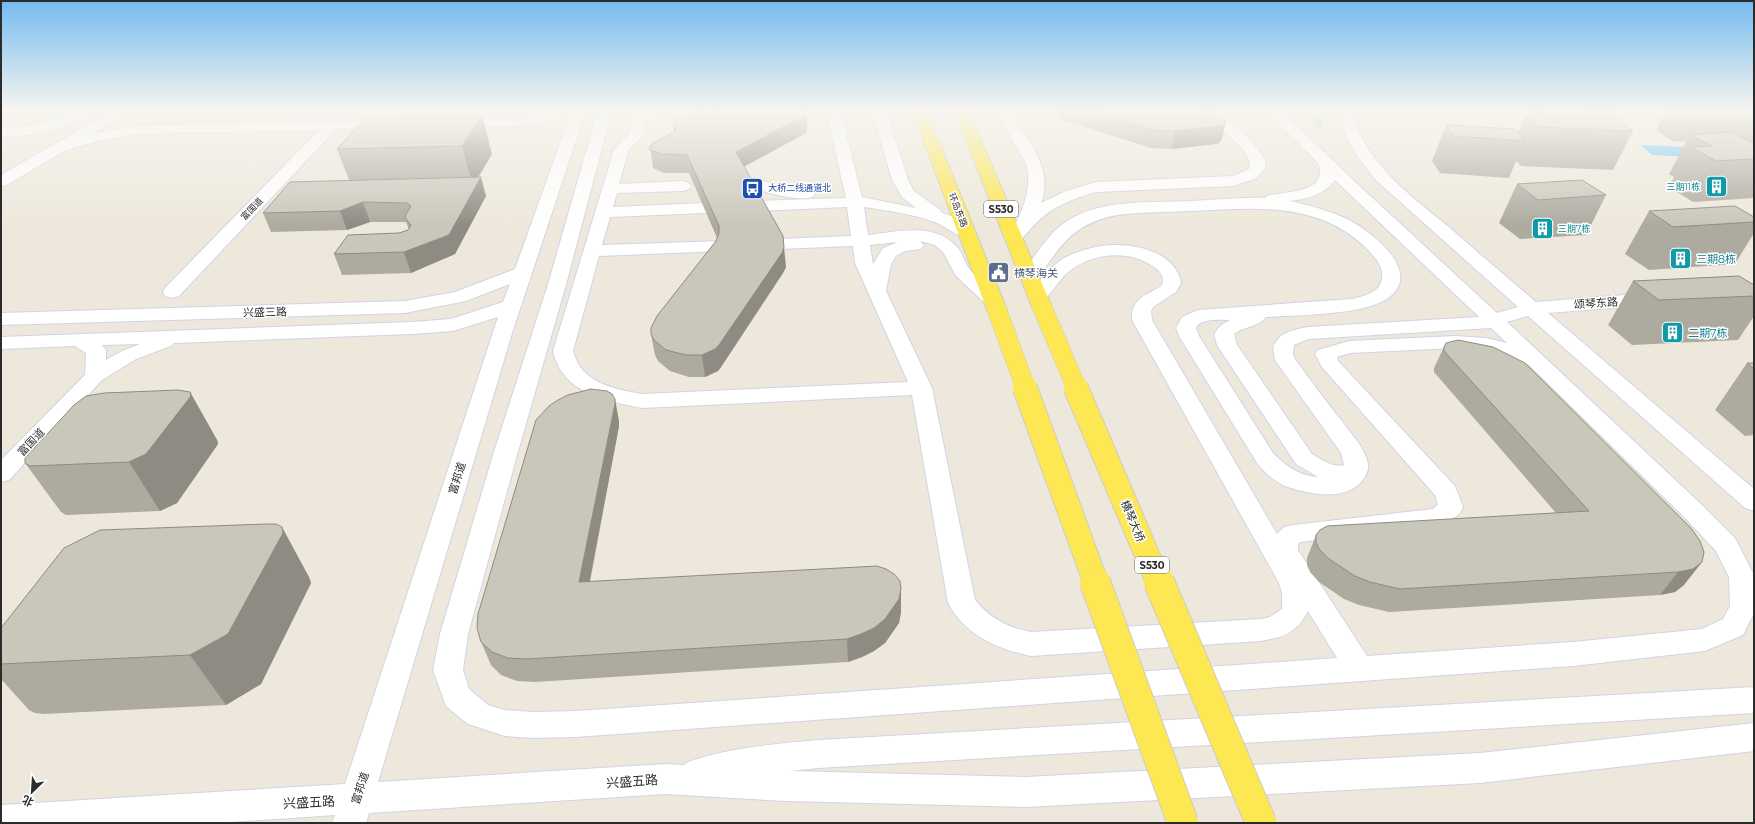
<svg xmlns="http://www.w3.org/2000/svg" width="1755" height="824" font-family="Montserrat,'Noto Sans SC',sans-serif">
<style>
.green{fill:#a8e994}
.water{fill:#66c3f9}
.lines{fill:none;stroke-linecap:round;stroke-linejoin:round}
.minor-casing{stroke:#d1d3e5;stroke-width:2}
.major-casing{stroke:#ccc;stroke-width:2}
.minor{fill:#fff;fill-rule:evenodd}
.major{fill:#fde752;fill-rule:evenodd}
.major-bridge-far2-casing{stroke:#ccc;stroke-width:20;stroke-linecap:butt}
.major-bridge-far1-casing{stroke:#ccc;stroke-width:26;stroke-linecap:butt}
.major-bridge-casing{stroke:#ccc;stroke-width:32;stroke-linecap:butt}
.major-bridge-far2{stroke:#fde752;stroke-width:19}
.major-bridge-far1{stroke:#fde752;stroke-width:24}
.major-bridge{stroke:#fde752;stroke-width:30}
.wall{fill:#adaaa0}
.shaded-wall{fill:#8d8b82}
.building{fill:#c9c6ba;stroke:#8d8b82}
.labels{text-anchor:middle;stroke-width:3;stroke-linejoin:round;paint-order:stroke}
.far-culture-label{font-size:9px;fill:#0d838f;stroke:#fff;text-anchor:end}
.far-transit-label{font-size:9px;fill:#164399;stroke:#fff;text-anchor:start}
.far-street-label{font-size:9px;fill:#2b2b2b;stroke:#fff}
.shield{fill:#fff;stroke:#6b6b6b;stroke-width:1}
.shield-label{font-size:10px;font-weight:bold;fill:#2b2b2b}
.culture-label{font-size:11px;fill:#0d838f;stroke:#fff;text-anchor:start}
.service-label{font-size:11px;fill:#4e5e75;stroke:#fff;text-anchor:start}
.street-label{font-size:11px;fill:#2b2b2b;stroke:#fff}
.near-street-label{font-size:13px;fill:#2b2b2b;stroke:#fff}
</style>
<rect width="100%" height="100%" fill="#eee8dc"/>
<path class="green" d="M1294 110H1324L1321 130Z"/>
<path class="water" d="M1641 145 1754 150V160L1652 155Z"/>
<g class="lines">
<defs>
<path id="minor" d="M83 110H98L99 112 97 115C65 126 35 137 1 137V129L36 125Z
M113 110H131L94 133 134 126 387 120 392 121 394 124 392 127 387 128 336 129 179 296 172 298 165 296 163 292 165 288 319 130 134 134 95 142 64 151 7 185 1 187V175Z
M551 110H571C556 130 477 127 454 127L449 126 447 123 449 120 454 119 524 117Z
M572 110H586L513 330 378 782 665 764 684 765 686 763C724 748 777 744 818 740L1754 687V713L818 768 791 771 1026 777 1480 753 1754 723V751L1480 783 1026 807 785 801 665 794 369 813 366 823H332L335 815 215 823H1V805L345 784 498 317 453 331 411 334 174 343 171 346 136 359 102 380 9 480 1 482V460L85 375 86 353 75 346 1 349V337L411 322 451 319 503 302 510 284 466 301 405 313 1 325V313L405 301 455 292 515 269ZM140 344 122 351 106 360V350L102 345Z
M598 110H612L567 281 517 455 468 634 463 670 469 689 488 705 505 710 534 712 576 711 1337 658 1308 611C1297 633 1284 637 1261 641L1031 656C997 649 965 635 948 603L912 395 642 408C606 401 562 393 553 351L614 150 631 131C631 127 629 119 633 116 646 106 682 110 699 110L697 113 692 114 657 117 645 121V132L628 151 619 184 683 181 689 183 691 186 689 189 683 191 617 193 613 207 705 203 711 205 713 208 711 211 705 213 610 217 602 245 721 241 727 242 730 246 727 250 721 251 599 256 573 351C581 383 614 389 642 394L908 382 855 263 853 246 778 249 772 248 769 244 772 240 778 239 851 236 847 207 758 211 752 209 750 206 752 203 758 201 846 198 826 110H840L862 197 916 208 902 197 892 180 872 110H886L908 180 914 191 940 210 942 213C953 216 969 223 976 233L973 237C960 240 949 228 937 223 918 215 885 210 864 207L868 235C897 232 934 222 956 246 963 252 964 263 970 270 979 281 993 287 1001 299L999 303 992 305 985 303 956 276 943 252 935 245 920 241 924 245 921 249 905 251 896 256 891 264 886 291 932 388 975 600C990 618 1008 628 1031 632L1261 619 1270 617 1282 609V593L1279 583 1132 320C1131 297 1147 296 1162 285 1165 277 1160 271 1154 267 1128 248 1088 253 1065 275 1059 281 1049 297 1042 300 1038 302 1035 301 1030 300L1028 296C1037 283 1050 267 1064 258 1076 252 1089 248 1102 246 1129 242 1176 250 1181 283L1176 292 1153 307 1151 311 1152 320 1277 534 1284 527 1293 525 1433 509 1438 504 1435 495 1322 367 1315 354 1318 350 1349 341 1455 336 1486 338 1507 343 1491 328 1308 339 1294 345 1293 354 1295 359C1310 380 1325 400 1341 420 1350 433 1365 447 1368 464 1369 469 1366 476 1362 481 1345 502 1307 494 1285 486 1274 481 1265 473 1257 463L1179 336 1176 328 1182 317 1198 310 1352 299C1364 296 1380 293 1382 278 1384 266 1373 255 1365 247 1317 201 1253 208 1193 211 1168 212 1143 212 1117 215 1071 224 1061 246 1035 282L1029 283 1023 282 1020 278C1033 259 1045 237 1064 223 1100 198 1150 203 1192 201 1216 200 1241 197 1265 198L1267 196C1286 191 1330 193 1318 163L1265 110H1280L1353 180 1497 313 1518 307 1378 182C1359 161 1344 139 1338 110H1352C1364 163 1410 195 1450 228 1478 253 1507 277 1536 302L1651 293 1658 295 1660 299 1658 303 1651 305 1548 313 1754 489V511L1745 508 1528 316 1507 322 1703 506 1735 538 1754 575V613L1743 635 1705 651 1573 666 576 737 534 738 505 736 468 724 446 706 433 670 440 634 493 455 549 281ZM1335 180 1479 317 1308 327C1293 330 1278 332 1273 348L1275 360 1341 453 1344 465C1333 468 1322 460 1312 454L1237 345 1234 334C1243 327 1260 326 1266 317 1296 315 1360 315 1385 300 1428 274 1370 230 1345 218 1327 210 1308 205 1290 201 1307 199 1324 195 1335 180ZM898 242 883 248 873 264 870 245ZM1230 320 1220 326 1214 334 1217 345 1296 464 1318 477C1300 476 1285 466 1273 453L1199 336 1196 328C1200 318 1220 320 1230 320ZM1455 348C1471 349 1487 350 1503 355 1512 358 1520 363 1529 365L1685 518 1716 551 1729 577 1730 606 1723 619 1702 629 1573 642 1367 656 1298 550V544L1300 542 1411 528 1439 526 1448 523 1460 513 1463 507 1455 486 1338 361 1337 357 1350 353Z
M995 110H1009C1027 139 1054 168 1041 203L1066 191 1096 182 1233 176 1249 169C1257 151 1210 123 1200 110H1217L1223 115C1235 126 1265 150 1266 166L1257 178 1233 186 1096 192C1074 198 1052 207 1036 223 1026 232 1022 245 1007 242L1004 238C1008 233 1014 228 1016 223 1025 204 1032 185 1026 163Z
M754 179 786 187 813 191 815 194 813 197C793 202 768 192 748 187L746 184 748 181Z"/>
<path id="major" d="M912 110H926L1007 310 1004 314 997 316 990 314 987 310Z
M954 110H968L1052 307 1049 311 1042 313 1035 311 1032 307Z"/>
</defs>
<use href="#minor" class="minor-casing"/>
<use href="#major" class="major-casing"/>
<use href="#minor" class="minor"/>
<use href="#major" class="major"/>
<defs>
<path id="major-bridge-far2" d="M1042 307 1077 389
M997 310 1026 389"/>
<path id="major-bridge-far1" d="M1025 388 1096 583
M1076 388 1159 583"/>
<path id="major-bridge" d="M1095 582 1183 823
M1159 582 1261 823"/>
</defs>
<use href="#major-bridge-far2" class="major-bridge-far2-casing"/>
<use href="#major-bridge-far1" class="major-bridge-far1-casing"/>
<use href="#major-bridge" class="major-bridge-casing"/>
<use href="#major-bridge-far2" class="major-bridge-far2"/>
<use href="#major-bridge-far1" class="major-bridge-far1"/>
<use href="#major-bridge" class="major-bridge"/>
</g>
<path class="wall" d="M1056 110H1204L1222 139 1220 142 1216 144 1172 149 1151 148 1060 119 1056 113Z
M1527 110H1614L1612 115 1591 114 1595 118 1633 131 1613 170 1521 166 1516 161 1509 178 1440 173 1432 161 1446 125 1518 132 1525 115H1533L1534 113 1529 112Z
M1666 110H1754V198L1693 202 1669 187 1674 177 1669 174 1686 142 1672 141 1656 130Z
M713 113 807 130 806 133 744 166 786 267 783 273 721 367 718 371 705 377H689L670 371 658 361 655 355 651 334 716 241 717 238 689 173H664L653 168 650 146 674 132 673 126Z
M365 118 492 154 478 177 486 196 455 254 411 273 342 275 334 254 408 230 409 229 406 222H370L347 230 271 232 263 213 349 180 337 149Z
M1517 184 1606 195 1586 235 1520 239 1499 223Z
M1649 211 1754 217V233L1735 264 1649 270 1625 254Z
M1633 281 1754 285V316L1738 340 1632 345 1608 325Z
M1444 347 1691 528 1684 585 1675 592 1660 595 1389 612 1359 605 1344 599 1319 582 1310 572 1307 565V558L1316 535 1556 513 1434 372V368Z
M1747 363H1754V435L1745 436 1715 410Z
M190 392 217 440 218 444 177 503 160 511 66 515 61 512 25 463Z
M619 421V426L590 582 901 589V612L899 623 885 643 874 651 862 657 848 662 535 682 517 681 501 675 491 665 481 642Z
M309 577 311 583 261 684 226 705 44 714 35 713 29 710 1 679V628Z"/>
<path class="shaded-wall" d="M807 112V130L806 133 738 170 736 152Z
M482 115 492 154 473 186 462 146Z
M1226 121 1222 139 1220 142 1216 144 1172 149 1175 131Z
M481 177 486 196 455 254 411 273 404 252Z
M363 202 370 222 347 230 340 211Z
M784 247 786 267 783 273 721 367 718 371 705 377 702 355Z
M190 392 217 440 218 444 177 503 160 511 129 462Z
M615 399 619 421V426L585 605 579 582Z
M282 527 309 577 311 583 261 684 226 705 190 655Z
M1702 562 1684 585 1675 592 1660 595 1678 572Z
M901 589V612L899 623 885 643 874 651 862 657 848 662 847 639Z"/>
<path class="building" d="M719 110H805L807 112 805 115 736 152 783 236 784 247 782 253 719 345 715 349 702 355H686L666 350 654 340 651 334V328L657 316 716 241 719 233V226L687 155 662 154 650 150V146L653 143 676 131 673 126 675 121 698 112 713 113Z
M1091 110H1204L1219 115 1226 121 1225 124 1220 126 1175 131 1154 130Z
M1542 110H1586L1595 118H1618L1633 131 1539 127 1525 115 1548 116Z
M482 115 462 146 337 149 365 118Z
M1446 125 1515 129 1525 141 1454 136Z
M1732 132 1754 144V159L1716 161 1691 147 1712 146 1690 135Z
M481 177 449 235 404 252 334 254 348 235 399 233 408 230 411 225 406 219 405 216 411 206 407 203 363 202 340 211 263 213 290 182Z
M1582 180 1606 195 1538 200 1517 184Z
M1735 206 1754 217V222L1673 227 1649 211Z
M1739 276 1754 285V296L1659 300 1633 281Z
M1458 340 1493 347 1525 363 1691 528 1700 541 1704 552 1702 562 1693 569 1678 572 1400 589 1370 582 1355 576 1329 559 1319 549 1316 542V535L1320 530 1327 526 1589 511 1444 351V347L1446 343Z
M1747 363H1754V369Z
M591 389 607 391 612 394 615 399V404L579 582 877 566 886 569 894 574 900 581 901 589 899 599 885 619 874 628 861 634 847 639 527 659 508 658 492 652 481 642 477 628 478 614 536 420 549 406 558 400 568 395Z
M178 390 190 392 191 396 146 454 129 462 30 466 25 463V458L74 405 86 396 104 393Z
M267 524H276L282 527 283 533 228 634 190 655 1 664V628L64 548 100 530Z"/>
<linearGradient id="sky" x2="0" y2="1"><stop stop-color="#74baef"/><stop offset="0.49" stop-color="#f7f5ef"/><stop offset="1" stop-color="#f7f5ef" stop-opacity="0"/></linearGradient>
<rect width="1755" height="226" fill="url(#sky)"/>
<defs>
<symbol id="building-square" viewBox="-11 -11 22 22"><rect x="-9" y="-9" width="18" height="18" rx="4" fill="#0f9aa8" stroke="#fff"/><path d="M-4-6H4V6H1V3H-1V6H-4ZM-2.5-4.3h1.7v1.8h-1.7ZM.8-4.3h1.7v1.8H.8ZM-2.5-1h1.7V.8h-1.7ZM.8-1h1.7V.8H.8Z" fill="#fff"/></symbol>
<symbol id="bus-square" viewBox="-11 -11 22 22"><rect x="-9" y="-9" width="18" height="18" rx="4" fill="#1a4fb4" stroke="#fff"/><path d="M-5-6H5V4H4V6H2V4H-2V6H-4V4H-5ZM-3.5-4V0h7V-4ZM-3.5 1.2v1.5H-2V1.2ZM2 1.2v1.5H3.5V1.2Z" fill="#fff"/></symbol>
<symbol id="civic-square" viewBox="-11 -11 22 22"><rect x="-9" y="-9" width="18" height="18" rx="4" fill="#5c6f8a" stroke="#fff"/><path d="M-.6-6.5H3V-4.5H.6V-3L4-1V1h2V6H-6V1h2V-1L-.6-3ZM-1.2 2.5V6h2.4V2.5Z" fill="#fff"/></symbol>
</defs>
<g fill-rule="evenodd">
<use href="#building-square" x="1704" y="174" width="25" height="25"/>
<use href="#bus-square" x="740" y="176" width="25" height="25"/>
<use href="#building-square" x="1530" y="216" width="25" height="25"/>
<use href="#building-square" x="1668" y="246" width="25" height="25"/>
<use href="#civic-square" x="986" y="260" width="25" height="25"/>
<use href="#building-square" x="1660" y="320" width="25" height="25"/>
</g>
<g class="labels">
<g class="far-culture-label">
<text x="1700" y="190">三期11栋</text>
<text x="1558" y="232" text-anchor="start">三期7栋</text>
</g>
<g class="far-transit-label">
<text x="768" y="191">大桥二线通道北</text>
</g>
<g class="far-street-label">
<text transform="translate(252 209) rotate(-46)" y="3">富国道</text>
<text transform="translate(958 210) rotate(68)" y="3">环岛东路</text>
</g>
<g class="shield">
<rect x="984" y="201" width="34" height="16" rx="3"/>
<rect x="1135" y="557" width="34" height="16" rx="3"/>
</g>
<g class="shield-label">
<text x="1001" y="213">S530</text>
<text x="1152" y="569">S530</text>
</g>
<g class="culture-label">
<text x="1696" y="263">三期8栋</text>
<text x="1688" y="337">二期7栋</text>
</g>
<g class="service-label">
<text x="1014" y="277">横琴海关</text>
</g>
<g class="street-label">
<text transform="translate(1596 303) rotate(-4)" y="4">颂琴东路</text>
<text transform="translate(265 312) rotate(-1)" y="4">兴盛三路</text>
<text transform="translate(31 442) rotate(-46)" y="4">富国道</text>
<text transform="translate(457 478) rotate(-73)" y="4">富邦道</text>
<text transform="translate(1133 521) rotate(67)" y="4">横琴大桥</text>
<text transform="translate(360 788) rotate(-72)" y="4">富邦道</text>
</g>
<g class="near-street-label">
<text transform="translate(632 781) rotate(-4)" y="5">兴盛五路</text>
<text transform="translate(309 802) rotate(-3)" y="5">兴盛五路</text>
</g>
</g>
<rect width="1755" height="824" fill="none" stroke="#2b2b2b" stroke-width="4"/>
<g transform="translate(32 792) rotate(205)" stroke="#ffffff" stroke-width="3" paint-order="stroke">
<path d="M0-3L7 15L0 10L-7 15Z" fill="#2b2b2b"/>
<text y="-6" font-size="11" font-weight="bold" text-anchor="middle" fill="#2b2b2b">北</text>
</g>
</svg>
